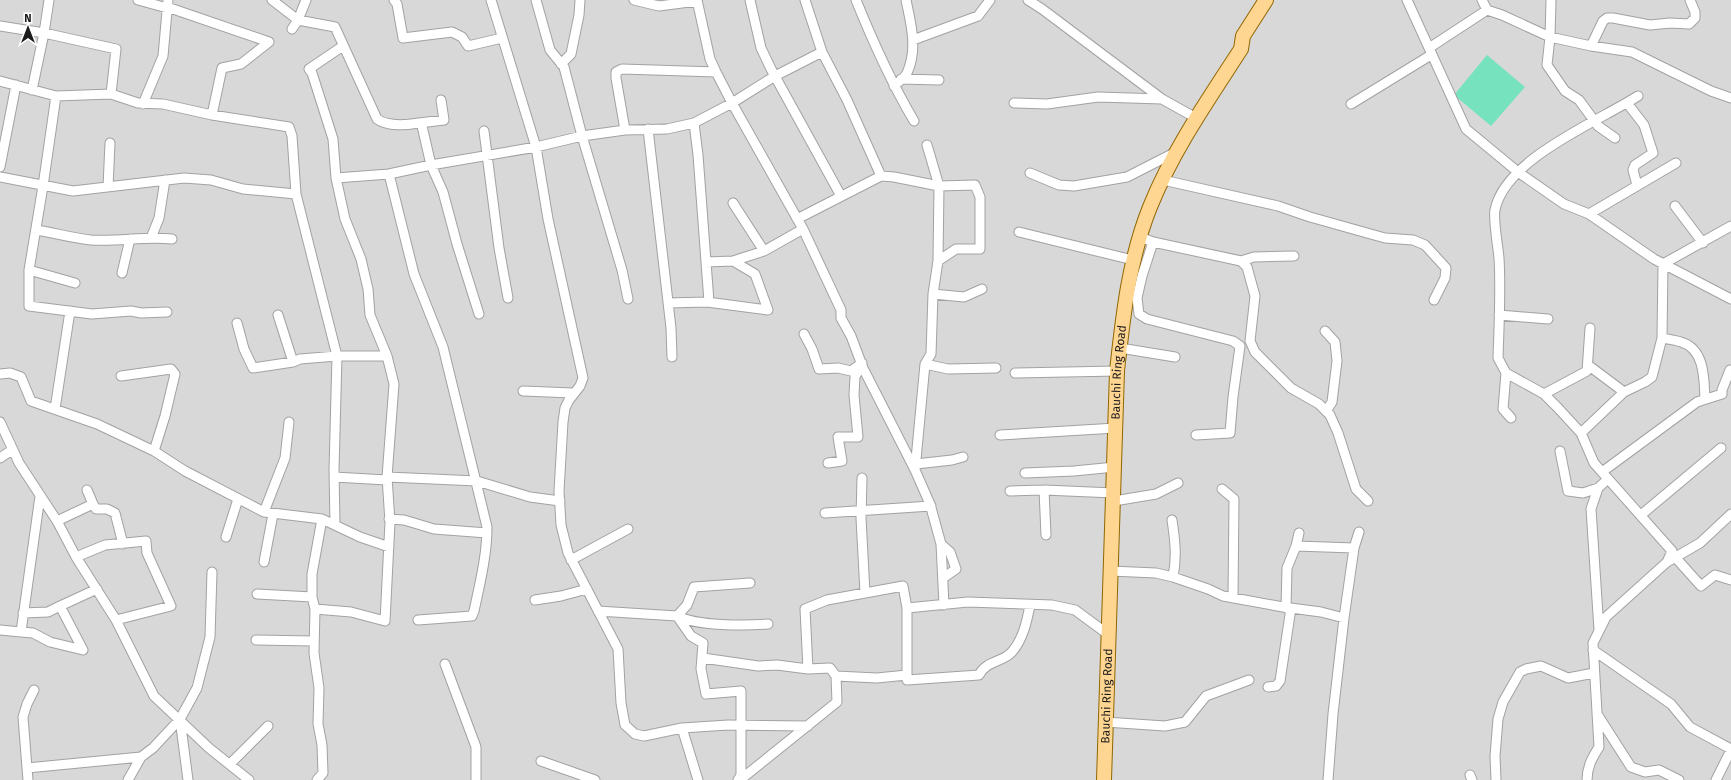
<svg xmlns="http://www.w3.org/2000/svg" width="1731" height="780" font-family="'Fira Sans',sans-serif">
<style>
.residential{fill:#d9d8d8}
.pitch{fill:#77e3be}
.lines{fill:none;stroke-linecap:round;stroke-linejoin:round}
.street-casing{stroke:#a2a2a2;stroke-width:11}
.primary-casing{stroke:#916700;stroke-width:16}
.street{stroke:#fff;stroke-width:9}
.primary{stroke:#ffd592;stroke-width:14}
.labels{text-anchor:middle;stroke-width:3.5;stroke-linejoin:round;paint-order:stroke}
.street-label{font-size:12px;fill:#1b1b1b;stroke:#fff}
</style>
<rect width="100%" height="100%" fill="#ede9df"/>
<path class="residential" d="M0 0H1731V780H0Z"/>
<path class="pitch" d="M1487 55 1525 87 1491 126 1454 95Z"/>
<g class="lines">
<defs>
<path id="street" d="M138 0 167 8H170L269 42
M272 0 298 20 335 27 377 119C388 127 406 125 419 123L422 126 431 165 443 192 457 244 479 314
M394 0 397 4 403 38 452 32 462 37 468 46 502 38
M491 0 536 147 548 219 583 378 580 386 569 400 565 408 563 422 559 491 561 525 568 553 618 649 621 703 625 725 635 734 644 736 682 728 698 780
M536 0 550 50 564 67 582 136 622 270 628 299
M634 0 659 6 697 1
M697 0 710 59 716 72 732 103 803 229 841 310V318L851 336 863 368 915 470 930 504 941 544 950 552 956 569 943 578
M750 0 761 48 771 69 841 196
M805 0 822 52 847 100 881 176
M856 0C873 42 891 82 914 121
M1028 0 1042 9 1162 99 1196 118
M1407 0 1466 129 1518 172 1564 204 1589 214 1654 259 1731 299
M1482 0 1487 10
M1551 0 1550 37 1547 65 1565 91 1579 100 1598 126 1615 138
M0 26 44 33 116 49 111 94
M292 29 298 20 306 0
M913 40 978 16 990 0
M1591 46 1603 21 1607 18H1613L1650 25 1670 23 1689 24 1695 18V12L1690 0
M1429 48 1487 10 1502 15 1550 37 1591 46 1632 52 1711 91 1731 98
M561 64 571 54 579 15 580 0
M901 79 939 80
M0 81 56 96 111 94 138 103 163 104 212 115 289 127 292 136 296 194 337 356 334 470 335 525
M894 86C898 82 905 78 907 73 918 49 911 24 906 0
M32 90 44 33 49 0
M56 96 43 186 29 270V306L92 314 131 311 141 313 167 312
M1014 103 1047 104 1098 97 1162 99
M1627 103 1644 125 1653 153 1635 165 1633 170 1637 185
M143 104 163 56 168 0
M1351 104 1431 55
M212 115 222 68 241 64 269 42
M419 123 444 120 441 100
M694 123 698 155 709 302
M648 129 671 328 672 357
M625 130 616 78V72L622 69 716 72
M484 131 499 248 508 298
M927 145 939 186 975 185 980 197V249H956L938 261
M0 167 16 85
M1030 173 1059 185 1074 186 1127 177 1176 152
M389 174 414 274 443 347 487 527C487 555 480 583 474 611L472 616 418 620
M0 177 73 191 184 178 211 180 243 189 296 194
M336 178 389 174 431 165 536 147 582 136 625 130 667 129 694 123 732 103 775 76 822 52
M1163 180 1278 206 1310 217 1367 233 1385 238 1413 240 1425 245 1446 268 1445 278 1434 300
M108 187 110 143
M733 203 764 251 803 229
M1675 206 1703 243
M1589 214 1676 163
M797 219 881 176 894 177 939 186 938 261 933 294 931 354 925 364 915 470
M36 230C55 233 73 238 91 240 118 242 145 236 172 239
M1019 232 1133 260
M1140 237 1153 242 1241 261 1247 267 1255 296 1250 341 1255 352 1291 388 1319 404 1330 415 1338 433 1356 489 1368 501
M151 238 159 218 165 180
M1153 242 1142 276 1137 298 1139 314 1147 319 1233 341 1240 346 1233 397 1230 433 1196 435
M1241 261 1254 257 1294 256
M706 262 733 261 764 251
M29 270 75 283
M122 273 130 239
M933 294 964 297 982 289
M668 303 707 302 768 310 755 274 733 261
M278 315 293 362
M1499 315 1548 319
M237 323 244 349 253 368 293 362 300 359 337 356H387
M1325 331 1335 342 1337 361 1332 402 1326 411
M804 334 812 349 819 369 838 368 851 371 861 364
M1120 348 1175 357
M925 364 948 369 996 368
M1588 365 1624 392
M1015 373 1117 371
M1506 373 1503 409 1511 418
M0 374 10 373 21 377 31 401 97 424 154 451 185 471 264 512 322 519 360 537 389 547
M121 376 171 369 175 374 165 416 154 451
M523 391 573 393
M1544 394 1587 371 1590 328
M1705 399C1704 379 1705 349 1681 342 1675 340 1668 339 1662 338L1663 264 1731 226
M55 409 70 311
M0 422 19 463 57 521 76 557 116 620 154 696 209 748 249 780
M1581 433 1624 392 1645 382 1652 377 1662 338
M1000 435 1116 428
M1560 451 1568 491 1583 493 1598 488
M0 458 12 450
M828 463 842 461 838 437H858L854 395 855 377 862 363
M916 464 952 460 963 457
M1602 472 1697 402 1722 394V390L1730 370H1731
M1025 473 1074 471 1115 467
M334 477 387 480
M387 477 477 481 530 497 560 501
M862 478 861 518 865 593
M1222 489 1234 499 1233 598
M1044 490 1046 535
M1010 491 1044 490 1114 493
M1114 501 1156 494 1178 483
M93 504 96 509H107L115 513 123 544
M264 512 285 458 289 422
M825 513 931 506
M1641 515 1721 448
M389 519 404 520 434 529 487 533
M1172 520C1175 540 1177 557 1173 577
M57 521 93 504 87 490
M226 537 238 499
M941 544 944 605
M1296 546 1354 548
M76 557 105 545 146 541 147 553 171 606 116 620
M1675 557 1701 586 1715 575 1731 580
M571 560 628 529
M264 562 273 514
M1667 562 1700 543 1731 514
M1110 571 1156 573 1173 577 1208 589 1223 596 1283 607 1321 612 1344 618
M750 583 694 587 687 605 677 616C697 626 745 626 768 624
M257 594 312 597
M535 600 561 596 587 589
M1286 608 1287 568 1296 546 1299 533
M315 609 351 612 385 621 390 522 387 477 394 384 387 356 370 315 368 289 361 259 345 219 336 178 333 139 312 73 309 69 343 46
M598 611 677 616 691 636 703 643 701 669 706 694 741 691V775L738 780
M23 613 48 612 60 606
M0 630 21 632 40 496
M1599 630 1591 509 1598 488 1608 479
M21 632 33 633 50 642 83 650
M256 640 314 641
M83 650 60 606 97 589
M1593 650 1671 704 1690 727 1731 749
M703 658 758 666 777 665 808 669 830 668 836 676 837 702 740 780
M445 664 476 747V780
M808 669 805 609 827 600 903 586 907 608
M907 675V680L979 675C986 661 1000 663 1011 653 1023 640 1027 621 1030 605
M836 676 877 678 907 675V608L968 602 1052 605 1075 610 1109 635
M1268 687 1276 686 1280 681 1291 608
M1597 714 1631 767 1645 772 1659 770 1679 780
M180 719 188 780
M1105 722 1165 726 1185 722 1206 696 1249 680
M682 728 728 725 808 726
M541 761 595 780
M230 764 268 726
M27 768 23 717 27 704 34 690
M1470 775 1472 780
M28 780 27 768 141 757
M128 780 141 757 153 748 180 719 197 688 210 637 212 572
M317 780 323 773 322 745 318 724 319 688 314 653 315 609 312 597V574L322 519
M1328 780 1333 714 1344 618 1354 548 1359 532
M1496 780 1495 756 1498 719 1503 702 1520 672 1526 669 1541 666 1568 678 1594 673
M1587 780C1587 767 1592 758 1599 747L1593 643 1606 617 1667 562 1672 551 1594 463 1581 433 1558 408 1544 394 1506 373 1498 358C1499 325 1501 291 1499 258 1498 247 1493 219 1495 210 1505 159 1597 122 1638 96
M1716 780 1731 750"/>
<g id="primary">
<path id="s1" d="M1104 780 1117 371C1123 316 1129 259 1150 207 1173 150 1208 100 1241 49L1243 36 1266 0"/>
</g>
</defs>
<use href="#street" class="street-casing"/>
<use href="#primary" class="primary-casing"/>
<use href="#street" class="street"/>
<use href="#primary" class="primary"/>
</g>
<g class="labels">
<g class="street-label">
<text dy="4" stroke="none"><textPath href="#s1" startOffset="408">Bauchi Ring Road</textPath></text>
<text dy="4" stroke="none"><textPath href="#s1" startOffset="84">Bauchi Ring Road</textPath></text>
</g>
</g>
<g transform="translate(28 28)" stroke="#ffffff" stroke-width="3" paint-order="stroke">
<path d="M0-3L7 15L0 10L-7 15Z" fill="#1b1b1b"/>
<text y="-6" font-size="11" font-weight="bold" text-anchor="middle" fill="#1b1b1b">N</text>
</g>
</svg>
